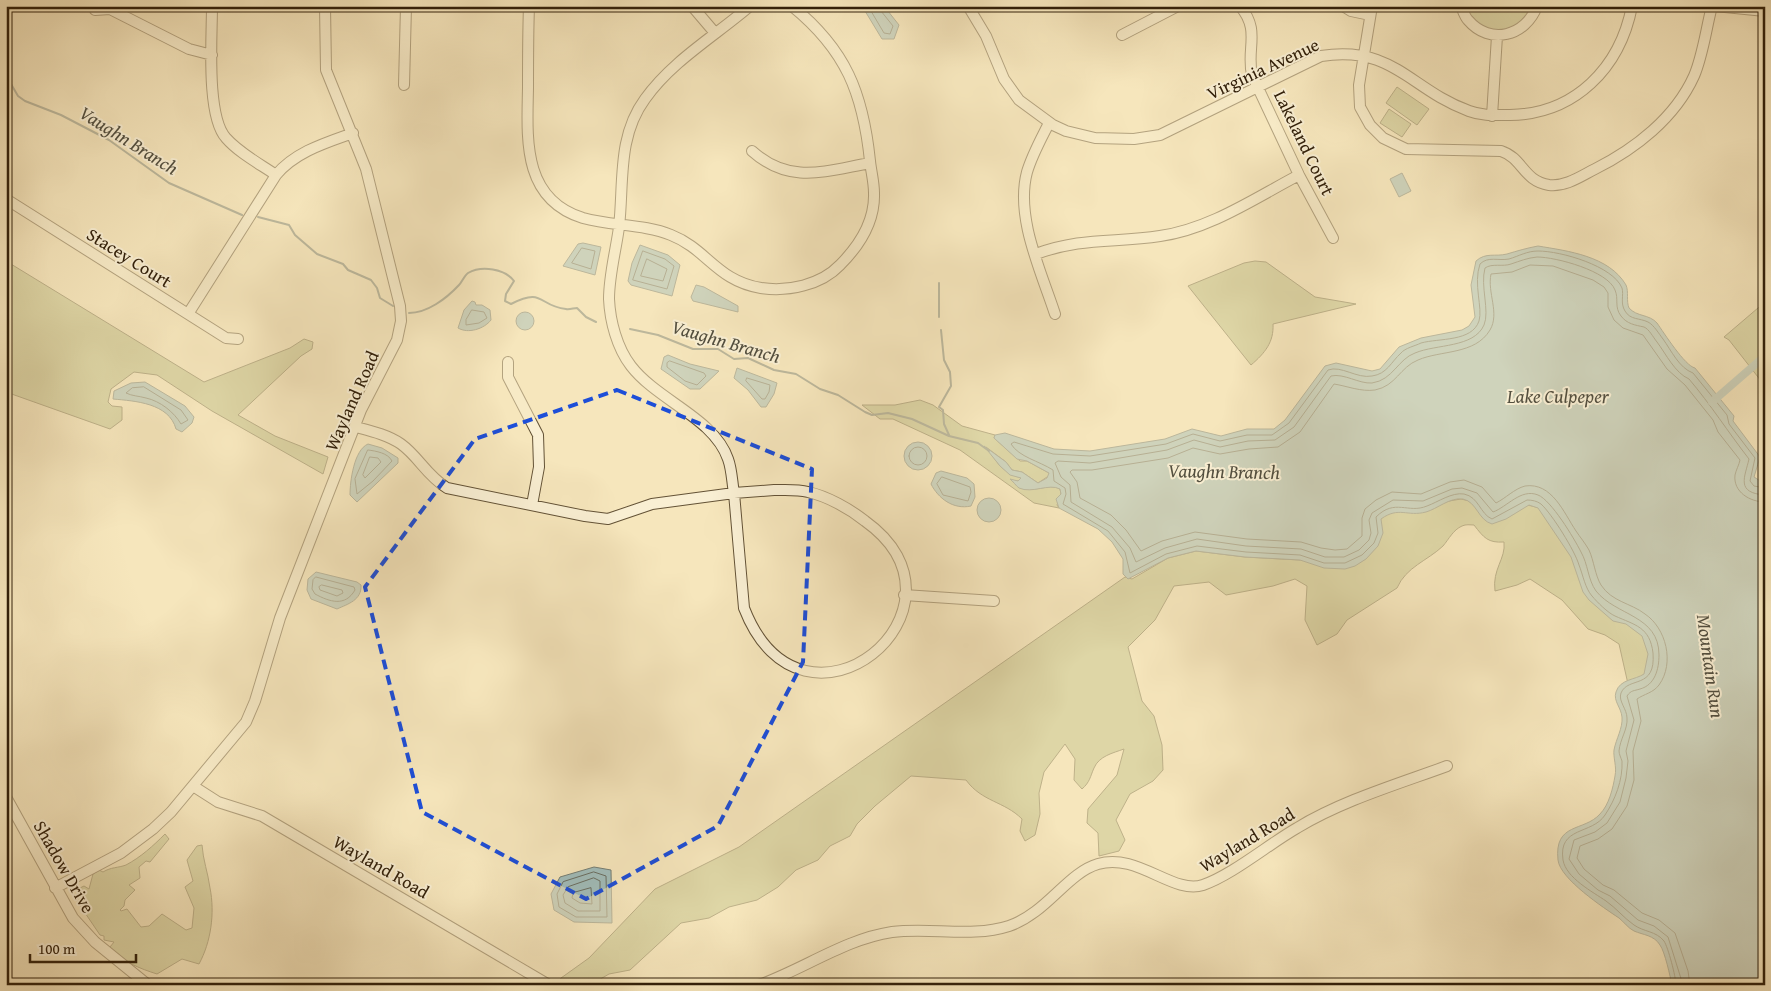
<svg xmlns="http://www.w3.org/2000/svg" width="1771" height="991" font-family="'Gentium Book Plus',serif">
<style>
.green{fill:#c1c38d;stroke:#7a724c}
.water{fill:#a1bdbb;stroke:#757e74}
.lines{fill:none;stroke-linecap:round;stroke-linejoin:round}
.shore{stroke:#6a6e62;stroke-width:1}
.stream{stroke:#757e74;stroke-width:2}
.canal{stroke:#a1bdbb;stroke-width:8}
.minor-casing{stroke:#635236;stroke-width:12}
.minor{stroke:#f9efd3;stroke-width:10}
.marked{fill:none;stroke:#1d4ed8;stroke-width:4;stroke-dasharray:10 6;stroke-linejoin:round}
.labels{text-anchor:middle;stroke-width:4;stroke-linejoin:round;paint-order:stroke}
.street-label{font-size:18px;fill:#32200a;stroke:#f9efd3}
.water-label{font-size:19px;font-style:italic;fill:#534f3f;stroke:#f9efd3}
</style>
<rect width="100%" height="100%" fill="#f6e6bc"/>
<filter id="stains"><feTurbulence type="fractalNoise" baseFrequency=".004" numOctaves="4"/><feColorMatrix values="0 0 0 0 .2 0 0 0 0 .09 0 0 0 0 .02 0 0 0 .5 -.17"/></filter>
<radialGradient id="worn" r=".72"><stop offset=".6" stop-color="#630" stop-opacity="0"/><stop offset="1" stop-color="#630" stop-opacity=".3"/></radialGradient>
<path class="green" d="M1461 6H1537L1509 35 1476 26Z
M1397 87 1429 109 1417 125 1386 103Z
M1389 109 1411 124 1402 137 1380 123Z
M6 261 204 382 290 348 304 339 313 342 312 349 301 356 238 415 275 436 328 457 323 474 212 411 157 375 134 372 111 389 108 402 112 406 122 407V420L110 429 6 392Z
M1255 261 1266 262 1315 297 1356 304 1273 324C1274 342 1265 353 1251 365L1188 286 1244 263Z
M1765 302V386L1729 340 1724 337Z
M920 400 933 405 962 426 995 435 994 438 1020 461H1027L1049 473 1050 475 1038 483 1022 472 1012 470 1006 462 986 447 1000 466 1010 474 1021 478 1018 481 1011 480C1031 499 1046 481 1060 489L1061 494 1057 505 1059 508 1034 503 960 450 893 419H880L862 405H895Z
M1461 499C1487 507 1514 500 1540 508L1629 623 1645 635 1649 653 1648 673 1628 684 1619 644 1605 635 1588 629 1562 600 1530 579 1517 585 1495 591C1492 569 1506 559 1504 542 1488 543 1484 538 1474 525 1470 525 1466 524 1462 526 1453 530 1449 539 1443 546 1427 561 1406 567 1397 588L1347 620 1337 634 1317 645 1305 620 1307 586 1295 579 1273 586 1226 595 1209 582 1174 586 1155 620 1128 647 1142 701 1154 716 1162 745 1163 770 1153 781 1130 794 1116 820 1125 840 1119 851 1099 856 1098 833 1087 823 1088 809 1117 775 1124 749C1113 753 1099 756 1094 768 1090 777 1090 782 1082 789L1074 780 1075 759 1065 744 1044 772 1039 793 1040 814 1035 835 1025 841 1020 831 1022 819C1004 801 982 802 966 780L911 776 875 806 857 824 850 836 830 846 818 860 796 870 778 887 757 900 729 907 709 918 681 923 630 970 609 974 597 981 580 985H558L561 978 589 958 655 889 739 847 1125 577 1132 579 1168 558 1196 551 1245 557 1300 560 1379 522 1381 517 1395 510Z
M165 834 169 839 150 862 146 861 139 867 140 878 129 885 135 890 125 900 124 906 120 910 121 911 127 909 141 927 149 926 162 914 186 930 192 928 194 908 185 887 193 881 187 860 197 846 202 845C203 860 208 873 210 888 215 913 211 942 199 964L182 959 157 974C141 969 120 961 110 947L114 942 104 940V936L100 935 77 901 78 889 84 886 89 889 93 874 99 870 103 872C111 867 118 868 126 865 141 857 153 846 165 834Z"/>
<path class="water" d="M862 6H884L899 25 894 39H882Z
M1402 173 1411 191 1399 197 1390 179Z
M583 243 601 247 595 275 563 266 578 244Z
M640 245 668 255 680 265 672 296 631 285 628 281 632 263Z
M1538 246C1568 251 1609 256 1626 285 1629 292 1626 301 1629 308 1637 317 1649 314 1657 323 1664 333 1685 366 1695 368L1734 416 1733 421 1760 457 1754 477 1765 484V985H1672C1670 976 1665 952 1660 945 1654 935 1643 935 1634 931 1628 928 1624 922 1619 918 1604 908 1560 879 1558 860 1554 822 1584 832 1600 814 1609 805 1613 788 1615 776 1617 767 1613 757 1614 750 1616 739 1623 728 1622 717 1621 707 1613 701 1616 692 1620 679 1635 680 1644 674L1648 654 1642 636 1626 624 1613 621 1589 600 1583 592 1571 557 1538 508 1529 505 1506 519 1492 524C1478 520 1477 502 1463 499 1450 497 1437 509 1426 512 1407 517 1399 506 1381 519L1383 533 1378 546 1366 559 1355 566 1345 569 1324 568 1300 560 1245 557 1196 551 1168 558 1128 579 1123 574V559L1112 542 1098 529 1059 508 1056 499 1061 494 1060 489C1049 483 1032 494 1019 488 1016 486 1013 481 1010 479L1018 481 1021 478 1010 475 1000 466 984 446 1006 462 1012 470 1022 472 1038 483 1047 478 1049 473 1027 461 1017 459 994 438 995 435 1005 433 1054 449 1090 451 1165 439 1192 429 1221 436 1247 429H1274L1285 420 1325 366 1336 363 1372 371 1380 369 1399 347 1421 338 1462 330 1469 326 1475 317 1471 285 1476 261C1486 252 1495 257 1507 254 1517 251 1527 248 1538 246Z
M696 285 704 287 738 306V312L693 301 691 297Z
M472 301 475 302 476 305H482L490 310 491 320C484 329 468 334 458 328L464 310Z
M516 321a9 9 0 1 1 18 0a9 9 0 1 1-18 0Z
M668 355 690 364 719 371 700 389H690L661 369 664 357Z
M737 368 777 383 774 394 766 407H761L748 390 734 378Z
M145 382 185 406 194 417 192 423 182 432 176 429C169 403 135 401 113 399L114 391 131 383Z
M904 456a14 14 0 1 1 28 0a14 14 0 1 1-28 0Z
M368 444 382 448 398 458V463L357 502 350 495C350 481 354 450 368 444Z
M941 471 967 478 974 484 975 497 971 506C953 510 938 498 931 484L936 473Z
M977 510a12 12 0 1 1 24 0a12 12 0 1 1-24 0Z
M316 572 357 582 361 585C362 600 348 604 337 609L311 599 307 590 308 579Z
M594 867 611 870 612 923 574 922 554 910 551 894 560 877Z"/>
<g class="lines">
<path class="shore" d="M868 6 884 33 890 34 893 26 881 11 880 6
M582 248 595 251 591 269 572 263Z
M643 251 665 259 674 266 667 289 633 280Z
M647 259 667 269 663 281 641 276Z
M472 310 484 312 487 318 479 323 466 325V320Z
M670 361 704 373 706 376 697 385 685 381 667 367V363Z
M747 378 770 385 769 392 765 399H762L746 381Z
M144 387 181 410 188 420 181 424C174 412 160 401 146 398 139 396 132 396 126 393L132 388Z
M909 456a9 9 0 1 1 18 0a9 9 0 1 1-18 0Z
M368 450C376 451 388 453 392 461L373 481 357 494 355 479Z
M370 457 378 458 381 462 365 478 363 475Z
M942 477 970 487 971 492 968 501 943 495 937 484Z
M316 577 354 587 355 590C345 607 330 602 315 594L312 589 313 580Z
M322 585 342 590 343 593 337 596 320 590 319 587Z
M594 872 606 876 607 917H576L559 907 557 894 563 882Z
M594 878 600 881V911H578L565 903 563 895 568 887Z
M591 888 592 904 580 903 572 898 573 893Z
M1676 985C1676 977 1668 947 1664 941 1656 931 1644 932 1634 925 1624 918 1616 908 1606 901 1593 892 1566 878 1563 860 1558 826 1592 835 1605 815 1615 800 1623 780 1622 761 1621 758 1619 754 1619 751 1620 739 1628 729 1627 718 1627 709 1618 701 1621 693 1628 676 1656 690 1653 653 1650 627 1635 625 1615 616 1608 613 1597 602 1592 596 1585 588 1583 575 1579 565 1575 551 1552 514 1541 504 1537 501 1532 500 1527 500L1492 519C1480 514 1479 497 1464 494 1452 492 1438 502 1427 506 1408 514 1395 498 1376 517L1378 533 1374 543 1362 555 1345 563H1324L1300 555 1246 552 1197 546 1166 554 1130 573 1125 552 1108 531 1063 504 1066 494 1065 488 1054 481 1053 470C1039 461 1019 457 1011 444L1014 442 1053 454 1090 456 1166 444 1193 434 1220 441 1247 435H1272L1289 423 1328 370C1341 365 1357 379 1372 376 1387 374 1391 362 1401 353 1405 348 1415 346 1421 343 1439 338 1472 342 1479 321 1483 308 1473 284 1480 264 1488 256 1498 261 1509 259 1519 256 1527 251 1538 251 1561 251 1613 266 1622 288 1624 295 1620 303 1625 311 1630 320 1640 318 1648 322 1654 325 1659 334 1663 339 1671 350 1679 368 1693 373L1727 415 1729 424 1755 458 1750 481 1754 486 1765 488
M1683 985 1668 937 1654 926 1638 920 1610 896 1598 890 1579 874 1569 859 1574 840 1595 832 1607 823 1620 802 1626 778 1628 761 1626 751 1634 720 1627 696C1631 690 1634 691 1640 689 1655 685 1659 669 1659 655 1659 615 1616 616 1596 591 1588 580 1588 564 1581 552 1574 538 1551 500 1538 495 1521 488 1507 507 1493 512L1477 493 1462 488 1452 489 1423 501 1393 500 1372 513 1369 520 1371 533 1369 540 1359 550 1344 557H1325L1301 549 1246 546 1197 539 1165 548 1136 562 1130 548 1112 527 1071 502 1070 485 1061 477 1055 463 1058 461 1090 463 1114 459 1167 450 1194 440 1220 447 1248 441 1275 440 1294 427 1331 376C1344 373 1359 384 1372 383 1393 380 1398 359 1415 353 1436 344 1474 348 1484 325 1490 311 1480 286 1485 268 1492 263 1503 267 1511 264 1520 261 1527 258 1537 257 1556 257 1608 271 1615 290 1619 299 1614 307 1621 316 1627 324 1635 325 1644 327 1649 329 1653 337 1657 342 1666 354 1675 373 1689 379 1711 405 1728 432 1749 459 1745 477 1735 493 1765 495
M1690 985 1688 971 1675 933 1659 920 1642 913 1614 890 1603 885 1584 869 1577 858 1580 846 1598 839 1612 829 1627 806 1634 780 1633 751 1641 721 1637 699C1644 694 1653 693 1659 685 1675 663 1666 628 1645 614 1631 603 1612 602 1601 585 1595 575 1594 561 1589 550 1585 543 1580 537 1576 531 1564 513 1552 482 1525 486 1514 489 1506 498 1496 503L1482 487 1464 480 1450 482 1421 494 1392 492 1376 500 1365 509 1362 518V536L1347 549 1335 550 1321 548 1301 542 1247 539 1195 532 1162 541 1141 551 1126 530 1111 515 1080 498 1077 482 1070 472 1072 470H1092L1168 458 1193 448 1220 454 1249 449 1278 447 1300 432 1334 384C1347 386 1361 392 1375 390 1396 386 1400 367 1418 360 1441 350 1475 355 1490 330 1500 313 1487 293 1491 274L1512 272 1530 265 1553 266 1593 280 1604 287 1608 293V307L1614 320 1623 328 1643 335 1667 369 1685 385 1713 420 1718 432 1740 460C1739 465 1736 470 1735 475 1733 492 1750 502 1765 502"/>
<path class="stream" d="M6 81 11 84 18 96 25 101 61 115 109 140 169 183 242 215
M258 217 289 225 295 235 317 254 343 264 348 270 371 280 377 288 380 298 393 306
M939 283V317
M409 313C427 313 446 299 459 285 462 282 464 276 468 273 482 265 505 269 514 281L506 294 505 301 511 304C544 287 538 306 566 309 569 310 574 308 577 308L586 317 596 322
M630 329 658 335 693 349H718L734 359 748 358 774 370 796 374 820 389 838 395 865 412 872 415 888 413 912 419 949 436 978 443 989 451
M941 330 944 360 950 372 951 386 939 407 943 410 944 424 949 435"/>
<path class="canal" d="M1712 402 1765 356"/>
<defs>
<path id="minor" d="M212 6C212 37 206 116 226 138 239 153 260 164 276 175
M529 6C528 33 528 61 528 88 527 139 522 199 583 218 612 226 644 224 671 235 707 249 717 281 761 288 788 292 821 285 840 265 859 246 875 221 874 193 874 182 871 171 870 161 863 93 846 50 792 6
M692 6 715 33
M968 6 986 36 1004 79 1019 100 1053 125 1066 131 1095 138 1134 139 1160 135 1321 56C1394 45 1409 89 1469 111 1482 116 1496 115 1510 115 1575 114 1620 68 1632 6
M1240 6C1261 31 1246 48 1252 75L1299 175 1333 238
M1343 6 1351 11 1370 15
M1372 6 1359 85 1360 107 1370 125 1383 138 1406 149 1501 151C1523 158 1523 181 1549 185 1566 187 1581 176 1595 169 1635 149 1675 118 1694 76 1703 55 1706 29 1712 6
M1461 6C1463 11 1465 17 1468 20 1490 46 1526 36 1537 6
M1715 6 1765 11
M95 10 110 9 189 49 212 55
M1122 35 1178 6
M404 85 406 6
M1492 116 1497 36
M1049 123C1041 139 1032 155 1027 172 1015 217 1041 271 1055 314
M752 151C790 185 825 171 870 163
M6 199 226 338 238 339
M1036 254C1082 237 1115 243 1160 236 1210 229 1255 198 1299 175
M188 314 276 175C295 152 325 143 353 133
M508 362V377L538 435 539 467 532 505
M356 427C371 431 388 435 401 444 419 457 426 475 447 488L585 516 608 519 652 504 734 493C732 482 732 470 728 459 714 418 658 401 631 366 617 348 610 321 609 299 609 275 616 250 619 227 624 183 617 137 645 99 672 61 715 36 750 6
M774 490C785 490 797 489 808 492 827 496 850 509 865 521 987 608 803 760 744 608L734 493Z
M904 595 994 601
M193 786 218 802 262 816 549 985
M6 797 73 918 95 942 148 985
M55 888 121 853 153 829 171 812 246 722 255 701 280 618 361 410 397 340 401 321 400 306 366 169 326 70 325 6
M759 985C804 969 845 939 892 932 931 927 972 938 1009 926 1047 913 1067 873 1098 864 1137 852 1173 895 1203 885 1232 875 1269 844 1297 828 1341 801 1398 784 1447 766"/>
</defs>
<use href="#minor" class="minor-casing"/>
<use href="#minor" class="minor"/>
</g>
<path d="M0 0H1771V991H0ZM617 390 812 469 803 662 718 826 586 899 422 812 365 587 475 439Z" fill="#f6e6bc" fill-opacity=".55" fill-rule="evenodd"/>
<path class="marked" d="M617 390 812 469 803 662 718 826 586 899 422 812 365 587 475 439Z"/>
<g class="labels">
<g class="street-label">
<text transform="translate(1263 69) rotate(-25)" y="6">Virginia Avenue</text>
<text transform="translate(1304 143) rotate(64)" y="6">Lakeland Court</text>
<text transform="translate(129 258) rotate(32)" y="6">Stacey Court</text>
<text transform="translate(352 401) rotate(-66)" y="6">Wayland Road</text>
<text transform="translate(1247 840) rotate(-31)" y="6">Wayland Road</text>
<text transform="translate(64 867) rotate(60)" y="6">Shadow Drive</text>
<text transform="translate(381 867) rotate(30)" y="6">Wayland Road</text>
</g>
<g class="water-label">
<text transform="translate(129 140) rotate(32)" y="7">Vaughn Branch</text>
<text transform="translate(726 341) rotate(16)" y="7">Vaughn Branch</text>
<text x="1558" y="403">Lake Culpeper</text>
<text transform="translate(1224 471) rotate(1)" y="7">Vaughn Branch</text>
<text transform="translate(1711 666) rotate(82)" y="7">Mountain Run</text>
</g>
</g>
<rect width="1771" height="991" fill="none" stroke="#f6e6bc" stroke-width="25"/>
<rect x="8" y="8" width="1756" height="976" fill="none" stroke="#32200a" stroke-width="2.5"/>
<rect x="12" y="12" width="1746" height="966" fill="none" stroke="#32200a"/>
<path d="M30 954v8h106v-8" fill="none" stroke="#32200a" stroke-width="2.5"/>
<text x="38" y="954" font-size="15" fill="#32200a" stroke="#f9efd3" stroke-width="4" paint-order="stroke">100 m</text>
<rect width="100%" height="100%" filter="url(#stains)"/>
<rect width="100%" height="100%" fill="url(#worn)"/>
</svg>
